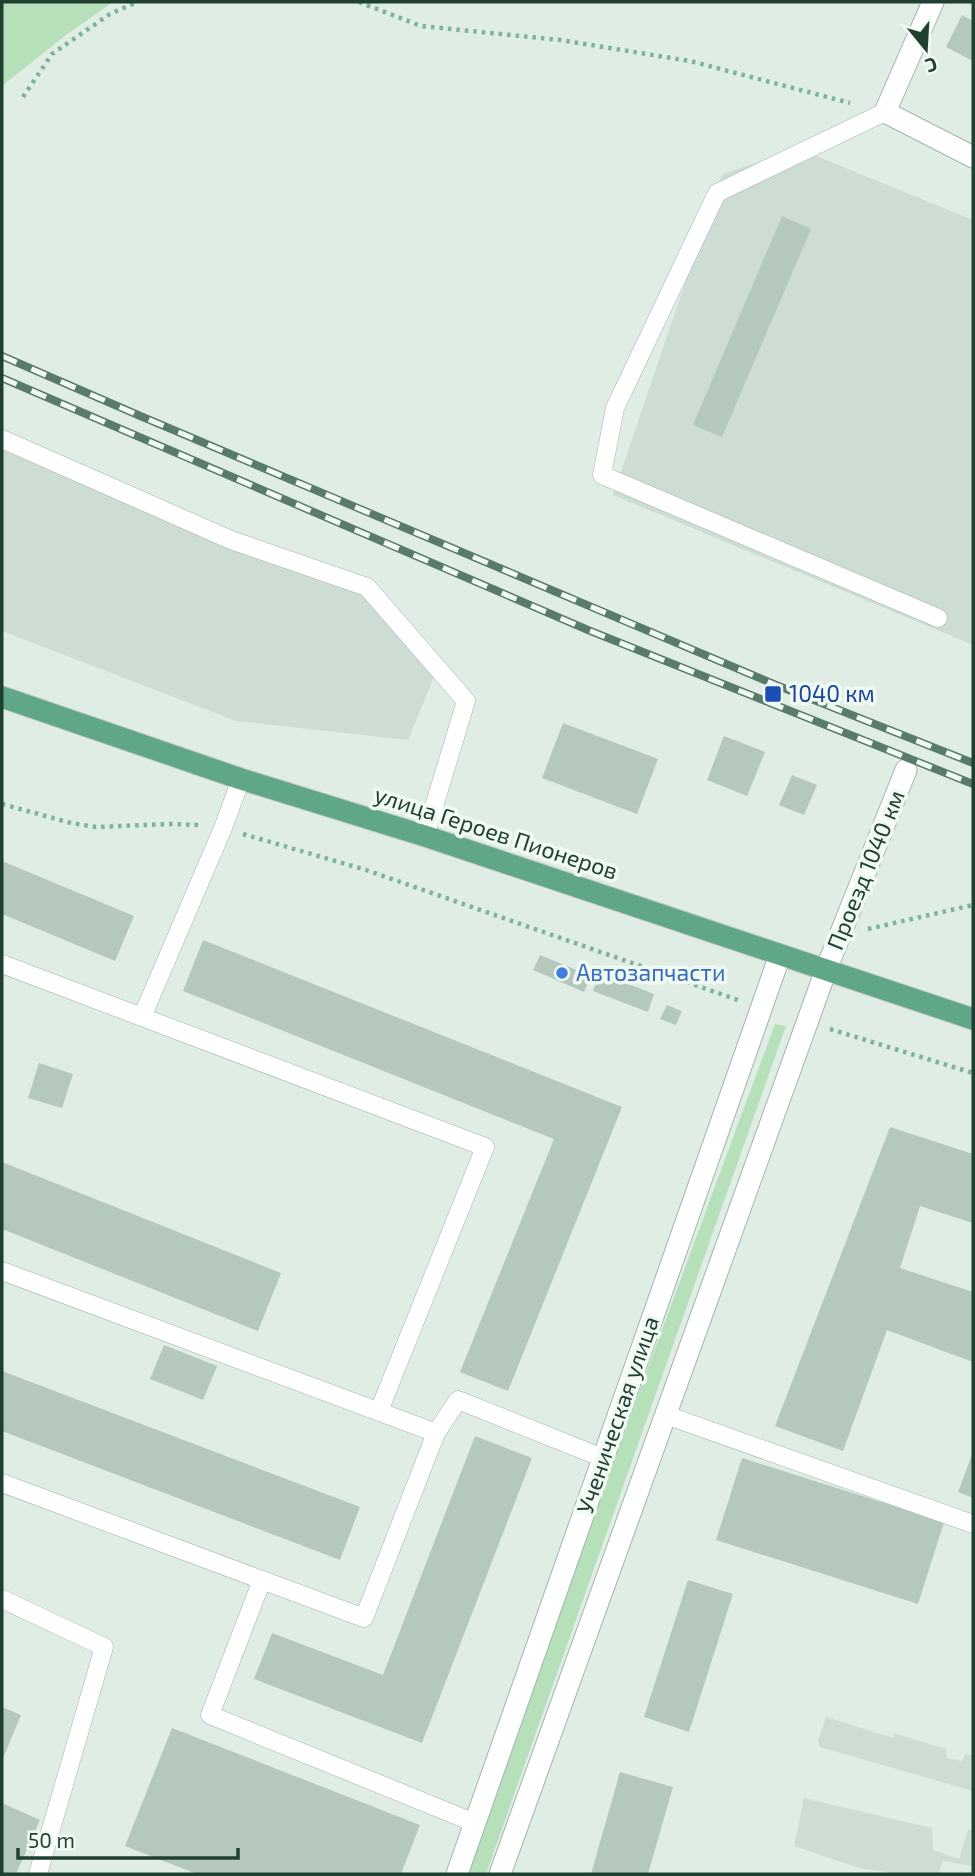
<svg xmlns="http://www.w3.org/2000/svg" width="975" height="1876" font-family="'Exo 2',sans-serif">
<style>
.built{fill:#ceddd3}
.green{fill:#b6e0ba}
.building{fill:#b5c8bd}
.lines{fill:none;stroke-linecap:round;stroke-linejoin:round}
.lane-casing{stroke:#a2b5ab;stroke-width:19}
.street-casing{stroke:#a2b5ab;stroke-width:23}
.primary-casing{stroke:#c0c9c5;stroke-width:23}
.path{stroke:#7db498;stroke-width:4.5;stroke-dasharray:3.5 5;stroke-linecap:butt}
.lane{stroke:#fff;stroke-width:18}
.street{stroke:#fff;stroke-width:21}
.primary{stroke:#60a787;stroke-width:21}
.rail-casing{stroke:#597b6b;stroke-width:8}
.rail{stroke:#f1f9f3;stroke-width:5;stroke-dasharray:16;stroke-linecap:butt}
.transit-dot{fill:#1a4fb4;stroke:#f1f9f3;stroke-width:2.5}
.shop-dot{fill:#3f7fe0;stroke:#f1f9f3;stroke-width:2.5}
.labels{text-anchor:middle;stroke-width:7;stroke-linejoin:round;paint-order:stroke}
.transit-label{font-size:23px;fill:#164399;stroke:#f1f9f3;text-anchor:start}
.street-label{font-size:23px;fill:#1f3f30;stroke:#f1f9f3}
.shop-label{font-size:23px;fill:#366cbe;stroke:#f1f9f3;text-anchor:start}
</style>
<rect width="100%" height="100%" fill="#e0ede5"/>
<path class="built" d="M799 149 973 220V645L613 495 722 174Z
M2 448 375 589 436 672 408 740 236 721 2 631Z
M826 1717 893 1738 894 1733 946 1749 947 1758 962 1761 965 1754 973 1756V1791L820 1747 818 1741Z
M804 1798 932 1828 933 1850 959 1859 968 1830 973 1831V1866L943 1861 938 1874H897L859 1868 794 1846Z"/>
<path class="green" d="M2 2H113L66 35 2 86Z
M775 1024 786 1026 486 1874H461Z"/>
<path class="building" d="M962 15 973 21V61L946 47Z
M782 216 811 229 722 437 693 425Z
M563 723 658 759 637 814 542 778Z
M724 736 765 752 747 796 707 780Z
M792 775 817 785 804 815 779 805Z
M2 861 134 916 115 961 2 914Z
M203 940 622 1107 508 1391 460 1372 554 1139 183 991Z
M540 955 591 976 584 992 533 970Z
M600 973 654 994 648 1012 593 991Z
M667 1005 682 1011 676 1025 660 1019Z
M39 1063 73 1074 62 1108 28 1098Z
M890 1127 973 1154V1223L920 1206 900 1268 973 1292V1362L887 1330 843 1451 775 1426Z
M2 1162 281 1273 258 1331 2 1229Z
M164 1345 217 1366 203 1400 150 1379Z
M2 1371 360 1507 340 1560 2 1431Z
M475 1436 532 1458 422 1743 254 1679 272 1633 383 1675Z
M973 1452V1498L958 1492Z
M742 1458 944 1522 918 1604 716 1540Z
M688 1580 733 1594 689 1732 644 1717Z
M2 1707 21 1715 2 1761Z
M172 1728 420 1825 401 1874H197L125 1846Z
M620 1772 673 1787 648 1874H591Z
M2 1803 40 1820 16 1874H2Z"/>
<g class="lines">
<defs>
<path id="lane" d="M885 112 717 193 615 408 602 475 938 618
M2 439 231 540 367 587 466 701 425 836
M2 964 485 1147 379 1411
M142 1017 223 828 241 779
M2 1271 436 1433 458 1400 603 1458
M666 1415 973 1524
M2 1483 262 1580 210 1715 475 1823
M262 1580 364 1618 436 1433
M2 1599 104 1647 38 1874"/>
<path id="street" d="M933 2 885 112 973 157
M457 1874 780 955
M500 1874 826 970 906 770"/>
<path id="primary" d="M2 697 241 779 425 836 973 1019"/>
</defs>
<use href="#lane" class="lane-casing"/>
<use href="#street" class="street-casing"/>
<use href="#primary" class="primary-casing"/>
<path class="path" d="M359 2 421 26 560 40 690 61 850 103
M23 97 52 54 110 14 137 2
M2 804 71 823 96 827 170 824 200 825
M243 834 366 870 738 1000
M868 929 973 905
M830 1029 973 1073"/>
<use href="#lane" class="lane"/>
<use href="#street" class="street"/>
<use href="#primary" class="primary"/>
<defs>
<path id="rail" d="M2 356 138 415 776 685 973 763
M2 378 588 630 973 784"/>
</defs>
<use href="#rail" class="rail-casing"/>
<use href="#rail" class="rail"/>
</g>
<rect class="transit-dot" x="764" y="685" width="18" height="18" rx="3.5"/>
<circle class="shop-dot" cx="562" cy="973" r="7"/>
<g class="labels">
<g class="transit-label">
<text x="789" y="702">1040 км</text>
</g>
<g class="street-label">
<text transform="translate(496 833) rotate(18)" y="8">улица Героев Пионеров</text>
<text transform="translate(866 870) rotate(-68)" y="8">Проезд 1040 км</text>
<text transform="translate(618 1415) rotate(-71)" y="8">Ученическая улица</text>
</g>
<g class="shop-label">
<text x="576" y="981">Автозапчасти</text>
</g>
</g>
<rect width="975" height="1876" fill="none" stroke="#1f3f30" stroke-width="7"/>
<g transform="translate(926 49) rotate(162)" stroke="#f1f9f3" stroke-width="5" paint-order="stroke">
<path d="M0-5L12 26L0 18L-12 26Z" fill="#1f3f30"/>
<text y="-10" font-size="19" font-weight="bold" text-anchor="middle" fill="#1f3f30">С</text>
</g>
<path d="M18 1848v10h220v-10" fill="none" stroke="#1f3f30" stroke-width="3.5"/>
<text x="28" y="1848" font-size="21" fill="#1f3f30" stroke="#f1f9f3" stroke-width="5" paint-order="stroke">50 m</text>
</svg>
